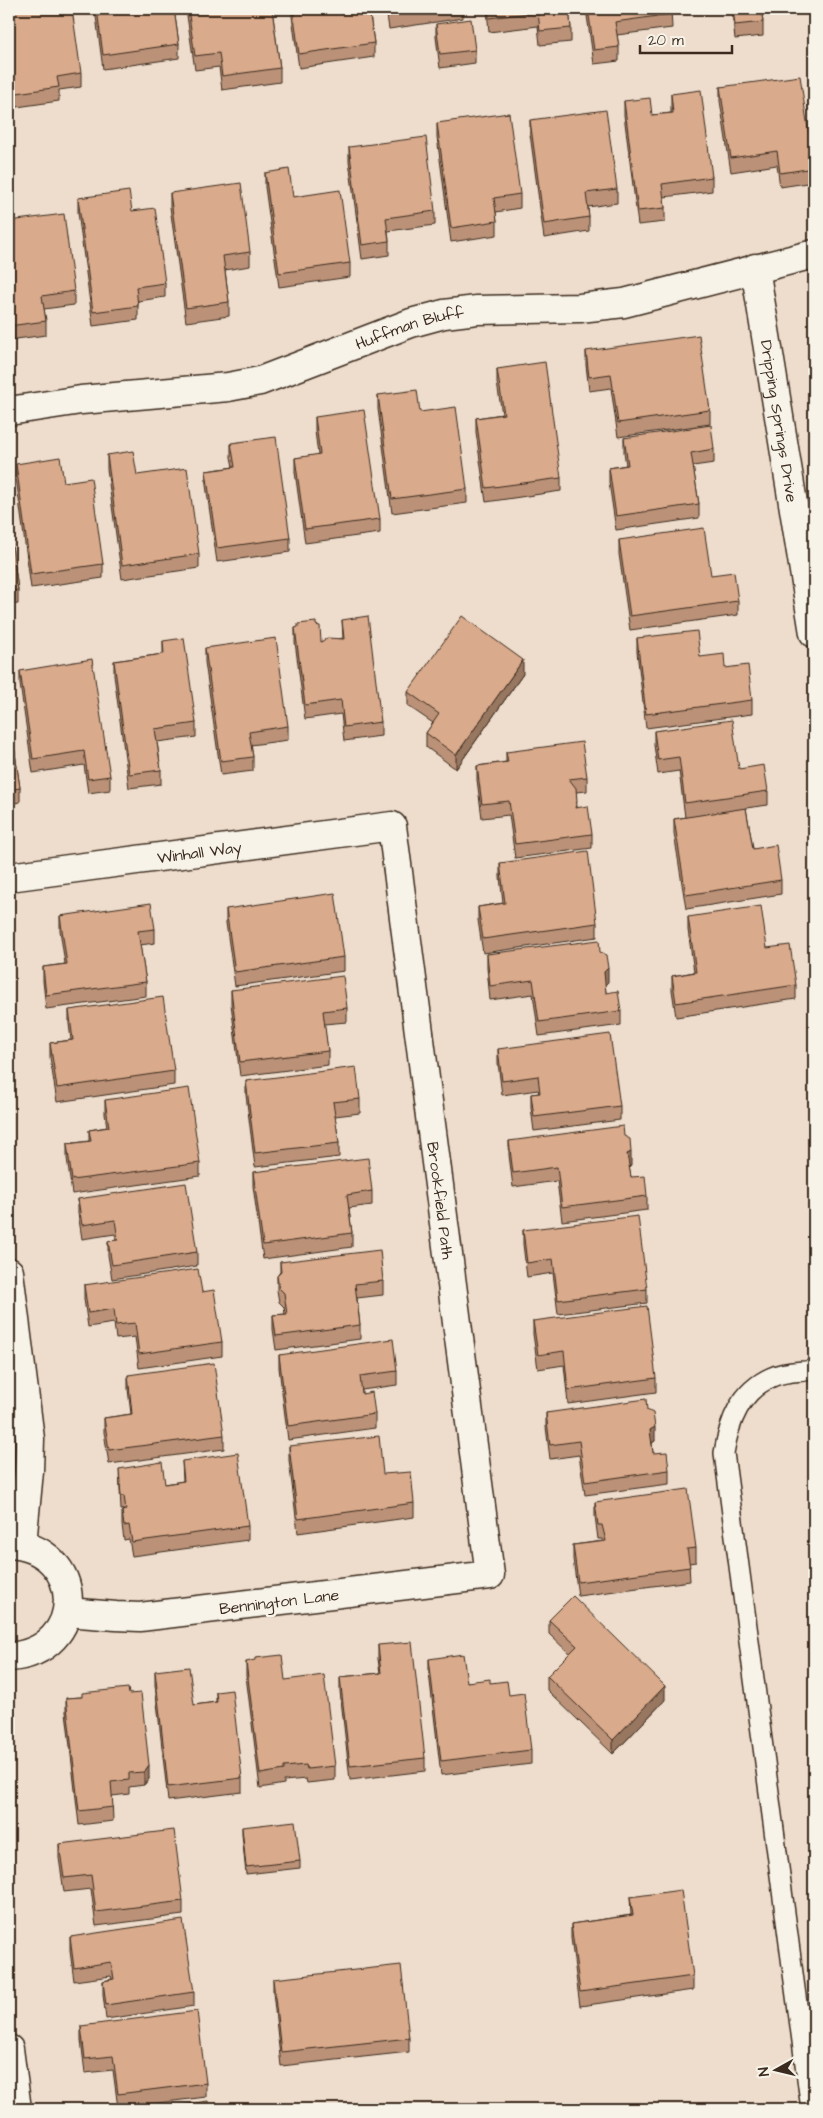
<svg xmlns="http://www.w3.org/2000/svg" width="823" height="2118" font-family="'Architects Daughter',sans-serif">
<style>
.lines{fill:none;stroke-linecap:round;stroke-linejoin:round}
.service-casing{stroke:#3b2a1e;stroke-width:22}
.minor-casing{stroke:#3b2a1e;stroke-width:31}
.service{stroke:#f7f3e8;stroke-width:19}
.minor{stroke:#f7f3e8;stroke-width:28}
.wall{fill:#bb9278;stroke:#3b2a1e}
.shaded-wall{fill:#987761;stroke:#3b2a1e}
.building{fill:#d9aa8b;stroke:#3b2a1e}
.labels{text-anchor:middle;stroke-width:5;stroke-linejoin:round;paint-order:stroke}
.street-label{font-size:16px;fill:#3b2a1e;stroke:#f7f3e8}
</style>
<rect width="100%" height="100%" fill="#edc"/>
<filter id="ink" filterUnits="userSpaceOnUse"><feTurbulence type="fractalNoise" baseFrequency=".02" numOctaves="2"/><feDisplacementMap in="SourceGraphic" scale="10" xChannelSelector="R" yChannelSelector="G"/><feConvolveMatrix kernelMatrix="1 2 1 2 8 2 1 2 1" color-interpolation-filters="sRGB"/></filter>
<g filter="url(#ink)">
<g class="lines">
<defs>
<path id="service" d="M811 2109 724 1453C729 1422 740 1391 772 1377 784 1371 801 1372 814 1370"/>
<g id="minor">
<path id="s1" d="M755 268 814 633"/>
<path id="s2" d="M9 411 81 400 228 387 260 381 411 323 444 314 477 310 580 308 624 303 814 254"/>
<path id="s3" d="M9 877 392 826 490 1575 140 1617 116 1616 67 1612"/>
<path d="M9 1272 30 1439 29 1471 22 1544"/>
<path d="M9 1544C86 1548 89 1651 9 1657"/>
<path d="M9 2049 17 2109"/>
</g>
</defs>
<use href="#service" class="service-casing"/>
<use href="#minor" class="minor-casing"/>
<use href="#service" class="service"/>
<use href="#minor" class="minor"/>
</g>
<path class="wall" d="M9 9 81 73V87L59 90V101L10 108 9 96Z
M95 9H174L179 44V58L103 69Z
M186 9H272L280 68V82L222 90 219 67 195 70Z
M291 9H369L374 43V57L299 68Z
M386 9H463V18L389 29Z
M487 9H569L571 28V42L540 45 538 26 489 32Z
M586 9H671L672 28 617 35 619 47V61L594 64Z
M732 9H761L763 22V36L735 39Z
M436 24 475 50V63L440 68 436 37Z
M720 87 814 168V182L780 187 777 165 731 172 720 101Z
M671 94 712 177V191L664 197 665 208V222L638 225 624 115V101L652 115 671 113Z
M530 120 617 189V203L588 207 589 217V231L544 238 530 134Z
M437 123 520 194V208L496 212 497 221V235L451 242 437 137Z
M349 147 435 211V225L388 231 389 241V255L362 259 349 161Z
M265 173 293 197 350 263V277L279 287 265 187Z
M170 193 250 252V266L225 270 229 302V316L186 322 170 207Z
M78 198 132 211 165 283V297L138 301V320L93 326 78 212Z
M9 221 74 291V305L44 309 46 321V335L9 340Z
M586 351 710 410V424L618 437 611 388 589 391 586 365Z
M497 369 561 478V491L486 502 476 432V418L502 414 497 383Z
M378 395 420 412 467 489V503L392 513 378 409Z
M315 417 380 519V533L305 543 295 472V458L318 455 315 431Z
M624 438 714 449V463L693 466 699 504V518L616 530 609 482V468L626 465 624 452Z
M231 443 290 538V552L217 562 206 485V471L233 467 231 457Z
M107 455 137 475 199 554V568L122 579 107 469Z
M16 464 64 482 103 564V578L31 588 16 478Z
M9 522 18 590V604L9 605Z
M619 540 711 575 738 601V615L630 630 619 554Z
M342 620 381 722V736L344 741 341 714 305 719 295 642V628L321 642 343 638Z
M637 638 700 657 725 668 752 700V714L646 728 637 652Z
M163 641 196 723V737L157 742 161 770V784L129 788 114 675V661L163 654Z
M205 648 288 726V740L251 745 253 757V771L221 775 205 662Z
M20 671 110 776V790L88 793 84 765 33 773 20 684Z
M523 674 456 769 426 747V733L433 723 408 706V692Z
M9 711 20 788V802L9 804Z
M654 731 739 769 768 791V805L746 808 753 849 781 880V894L686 909 674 833V819L685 817 679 771 658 774 654 745Z
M506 752 587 777V791L576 792 577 807 592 834V848L515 858 509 815 482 818 477 780V766L506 762Z
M500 863 597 923V937L483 953 478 920V907L503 903 500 877Z
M226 909 344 957V971L235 986 226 923Z
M60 916 155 929V943L140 945 146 982V996L46 1009 43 981V967L65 964 60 930Z
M688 917 767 948 796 985V999L676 1017 672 990V976L694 972 688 930Z
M487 954 608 982 605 984 606 993 621 1011V1025L539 1036 533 994 490 1000 487 968Z
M231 990 347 1008V1022L324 1024 328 1051V1065L240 1076 231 1004Z
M69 1010 174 1071V1085L57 1102 50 1057V1043L71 1040 69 1024Z
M498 1049 620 1106V1120L534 1131 531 1108V1094L539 1093 538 1090 502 1095 498 1063Z
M246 1081 360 1099V1113L335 1116 339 1143V1157L255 1167 246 1095Z
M105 1100 200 1163V1176L72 1194 67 1158V1144L89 1141V1130L107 1127 105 1114Z
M509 1141 631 1166 629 1167 631 1177 647 1196V1210L562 1221 557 1181 513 1187 509 1155Z
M253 1172 372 1191V1205L349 1208 352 1233V1247L263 1259 253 1186Z
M78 1199 197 1252V1266L112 1279 108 1255V1241L116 1240 115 1234 82 1239 78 1213Z
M523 1230 647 1289V1303L558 1314 553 1273 527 1277 523 1244Z
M280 1262 383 1281V1295L357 1298 360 1325V1339L276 1350 273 1329V1315L285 1314 284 1307 279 1302 277 1290V1276L280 1272Z
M84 1285 202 1292 222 1342V1356L139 1368 135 1337 116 1339 114 1323 88 1327 84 1299Z
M533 1321 656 1378V1392L568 1404 564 1365 538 1369 533 1334Z
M279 1355 397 1371V1385L362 1390V1394L375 1414V1428L288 1440 279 1368Z
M128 1375 224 1435V1449L109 1464 104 1432V1418L131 1414 128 1389Z
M647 1410 655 1441 652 1443 653 1453 669 1470V1484L585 1495 579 1455 550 1459 546 1427V1413Z
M289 1446 383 1474 414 1503V1517L298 1533 289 1460Z
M182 1461 248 1526V1540L132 1556 129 1539 124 1540 122 1525V1511L124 1510H121L119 1469 165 1484 183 1481Z
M595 1502 696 1548V1562L689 1563 690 1581 578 1596 573 1559V1545L603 1541 602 1539H598L595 1516Z
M549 1620 665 1700 613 1754 547 1690V1676L570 1654 549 1634Z
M378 1645 425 1758V1771L350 1780 340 1691V1677L380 1673 378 1659Z
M429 1659 467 1682 490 1683 509 1695 531 1750V1764L441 1775 429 1673Z
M246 1662 285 1680 335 1766V1780L307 1783 306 1779 284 1781V1784L260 1788 246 1676Z
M155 1671 194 1705 216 1702V1692L242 1778V1792L168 1801 155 1685Z
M129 1694 149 1779 144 1785 129 1787V1794L112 1796 113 1821 79 1825 66 1712V1698Z
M242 1827 300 1861V1868L246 1874 242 1834Z
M59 1844 183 1901V1915L96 1926 91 1889 64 1892 59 1858Z
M630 1897 693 1976V1990L580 2006 571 1938V1924L631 1915Z
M70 1937 194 1992V2006L106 2019 103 1995V1981L112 1979 111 1976 74 1981 70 1951Z
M273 1979 409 2038V2052L281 2066 273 1992Z
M81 2026 206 2083V2097L118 2108 113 2070 85 2073 81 2040Z"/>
<path class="shaded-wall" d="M523 660V674L456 769V755Z
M608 968V982L604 986V972Z
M631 1152V1166L627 1168V1154Z
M655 1427V1441L650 1444V1430Z
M665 1686V1700L613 1754V1740Z
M149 1765V1779L144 1785V1772Z"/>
<path class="building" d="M9 9H72L81 73 57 77 59 87 10 94 9 82Z
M97 9H174L179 44 103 55Z
M188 9H272L280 68 222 76 219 53 195 56Z
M293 9H369L374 43 299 54Z
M388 9H432L389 15Z
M488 9H569L571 28 540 31 538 12 489 18Z
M588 9H671L672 14 615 22 619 47 594 50Z
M733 9H761L763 22 735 25Z
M471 19 475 50 440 54 436 24Z
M800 76 814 168 780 173 777 151 731 158 720 87Z
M701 90 712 177 662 184 665 208 638 211 624 101 650 98 652 115 673 113 671 94Z
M606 110 617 189 586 193 589 217 544 224 530 120Z
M509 113 520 194 494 198 497 221 451 228 437 123Z
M426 137 435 211 386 218 389 241 362 245 349 147Z
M289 169 293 197 340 190 350 263 279 273 265 173Z
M241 183 250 252 223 256 229 302 186 308 170 193Z
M129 191 132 211 155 208 165 283 136 287 138 306 93 312 78 198Z
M64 214 74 291 42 296 46 321 9 326V221Z
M699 335 710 410 618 423 611 374 589 377 586 351Z
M545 362 561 478 486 488 476 418 504 414 497 369Z
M417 390 420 412 456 407 467 489 392 499 378 395Z
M364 410 380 519 305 529 295 458 320 454 315 417Z
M711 425 714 449 691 453 699 504 616 516 609 468 628 465 624 438Z
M276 437 290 538 217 548 206 471 235 467 231 443Z
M133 451 137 475 187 468 199 554 122 565 107 455Z
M60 457 64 482 91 478 103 564 31 574 16 464Z
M9 522 18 590 9 592Z
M704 528 711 575 734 572 738 601 630 616 619 540Z
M368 616 381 722 344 727 341 700 305 705 295 628 298 627V624L316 622V625L320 626 321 642 327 638 344 639 342 620Z
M462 616 523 660 456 755 426 733 439 714 408 692Z
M697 631 700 657 724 654 725 668 748 665 752 700 646 714 637 638Z
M184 638 196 723 155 729 161 770 129 774 114 661 164 654 163 641Z
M276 638 288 726 249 732 253 757 221 761 205 648Z
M92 659 110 776 88 779 84 751 33 759 20 671Z
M9 711 20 788 9 790Z
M732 720 739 769 764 765 768 791 685 803 679 757 658 760 654 731Z
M582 742 587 777 569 779 576 788 577 801 575 808 588 806 592 834 515 844 509 801 482 804 477 766 508 762 506 752Z
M746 808 753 849 776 845 781 880 686 895 674 819Z
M588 851 597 923 483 939 478 907 505 903 500 863Z
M335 893 344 957 235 972 226 909Z
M151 903 155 929 138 931 146 982 46 995 43 967 67 964 60 916Z
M761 906 767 948 790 945 796 985 676 1003 672 976 696 972 688 917Z
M599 940 600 952 606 955 608 968 604 972 606 993 618 991 621 1011 539 1022 533 980 490 986 487 954Z
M343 976 347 1008 323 1011 328 1051 240 1062 231 990Z
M163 997 174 1071 57 1088 50 1043 73 1040 69 1010Z
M610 1034 620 1106 534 1117 531 1094 540 1093 538 1076 502 1081 498 1049Z
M356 1067 360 1099 333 1102 339 1143 255 1153 246 1081Z
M189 1088 200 1163 72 1180 67 1144 91 1141 89 1130 109 1127 105 1100Z
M623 1126 624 1136 630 1139 631 1152 627 1154 631 1177 645 1176 647 1196 562 1207 557 1167 513 1173 509 1141Z
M368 1158 372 1191 347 1195 352 1233 263 1245 253 1172Z
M186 1183 197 1252 112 1265 108 1241 118 1240 115 1220 82 1225 78 1199Z
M638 1216 647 1289 558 1300 553 1259 527 1263 523 1230Z
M380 1250 383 1281 355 1284 360 1325 276 1336 273 1315 287 1314 284 1293 279 1288 277 1276 281 1272 280 1262Z
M198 1269 202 1292 214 1290 222 1342 139 1354 135 1323 116 1325 114 1309 88 1313 84 1285Z
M647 1306 656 1378 568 1390 564 1351 538 1355 533 1321Z
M393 1339 397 1371 360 1376 362 1394 372 1392 375 1414 288 1426 279 1355Z
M214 1363 224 1435 109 1450 104 1418 132 1414 128 1375Z
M646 1399 647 1410 653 1413 655 1427 650 1430 653 1453 667 1452 669 1470 585 1482 579 1441 550 1445 546 1413Z
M379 1436 383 1474 411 1472 414 1503 298 1519 289 1446Z
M238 1453 248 1526 132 1542 129 1525 124 1526 122 1511 126 1510 124 1496H121L119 1469 162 1462 165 1484 184 1481 182 1461Z
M688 1489 696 1548 687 1549 690 1567 578 1582 573 1545 606 1541 602 1525H598L595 1502Z
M573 1596 665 1686 613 1740 547 1676 577 1646 549 1620Z
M412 1642 425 1758 350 1766 340 1677 381 1673 378 1645Z
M463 1654 467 1682 490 1679V1683L507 1681 509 1695 524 1693 531 1750 441 1761 429 1659Z
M282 1655 285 1680 324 1675 335 1766 307 1769 306 1765 284 1767V1770L260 1774 246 1662 255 1660V1658Z
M189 1667 194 1705 217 1702 216 1692 232 1690 242 1778 168 1787 155 1671Z
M128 1688 129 1694 141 1693 149 1765 144 1772 129 1773V1780L111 1782 113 1807 79 1811 66 1698 82 1697V1693Z
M295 1821 300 1861 246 1867 242 1827Z
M174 1830 183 1901 96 1912 91 1875 64 1878 59 1844Z
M681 1890 693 1976 580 1992 571 1924 633 1915 630 1897Z
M183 1920 194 1992 106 2005 103 1981 114 1979 111 1962 74 1968 70 1937Z
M401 1965 409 2038 281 2052 273 1979Z
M197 2011 206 2083 118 2094 113 2056 85 2059 81 2026Z
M208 2101 209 2109H155Z"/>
</g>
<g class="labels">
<g class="street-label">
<text dy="6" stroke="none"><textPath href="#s2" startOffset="412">Huffman Bluff</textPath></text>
<text dy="6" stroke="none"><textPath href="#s1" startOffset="155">Dripping Springs Drive</textPath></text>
<text dy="6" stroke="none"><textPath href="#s3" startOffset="192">Winhall Way</textPath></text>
<text dy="6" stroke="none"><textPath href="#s3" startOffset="764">Brookfield Path</textPath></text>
<text transform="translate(279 1601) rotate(-7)" y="6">Bennington Lane</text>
</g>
</g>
<rect width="823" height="2118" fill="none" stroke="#f7f3e8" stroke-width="30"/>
<rect x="15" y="15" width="793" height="2088" fill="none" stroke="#3b2a1e" stroke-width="2" filter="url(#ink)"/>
<g transform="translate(776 2070) rotate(262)" stroke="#f7f3e8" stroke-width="4" paint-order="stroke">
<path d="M0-4L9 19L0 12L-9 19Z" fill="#3b2a1e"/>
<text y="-8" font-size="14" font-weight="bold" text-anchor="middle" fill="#3b2a1e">N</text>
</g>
<path d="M640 45v8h92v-8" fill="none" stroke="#3b2a1e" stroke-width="2.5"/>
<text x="648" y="45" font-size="15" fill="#3b2a1e" stroke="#f7f3e8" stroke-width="4" paint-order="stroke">20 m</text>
</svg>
